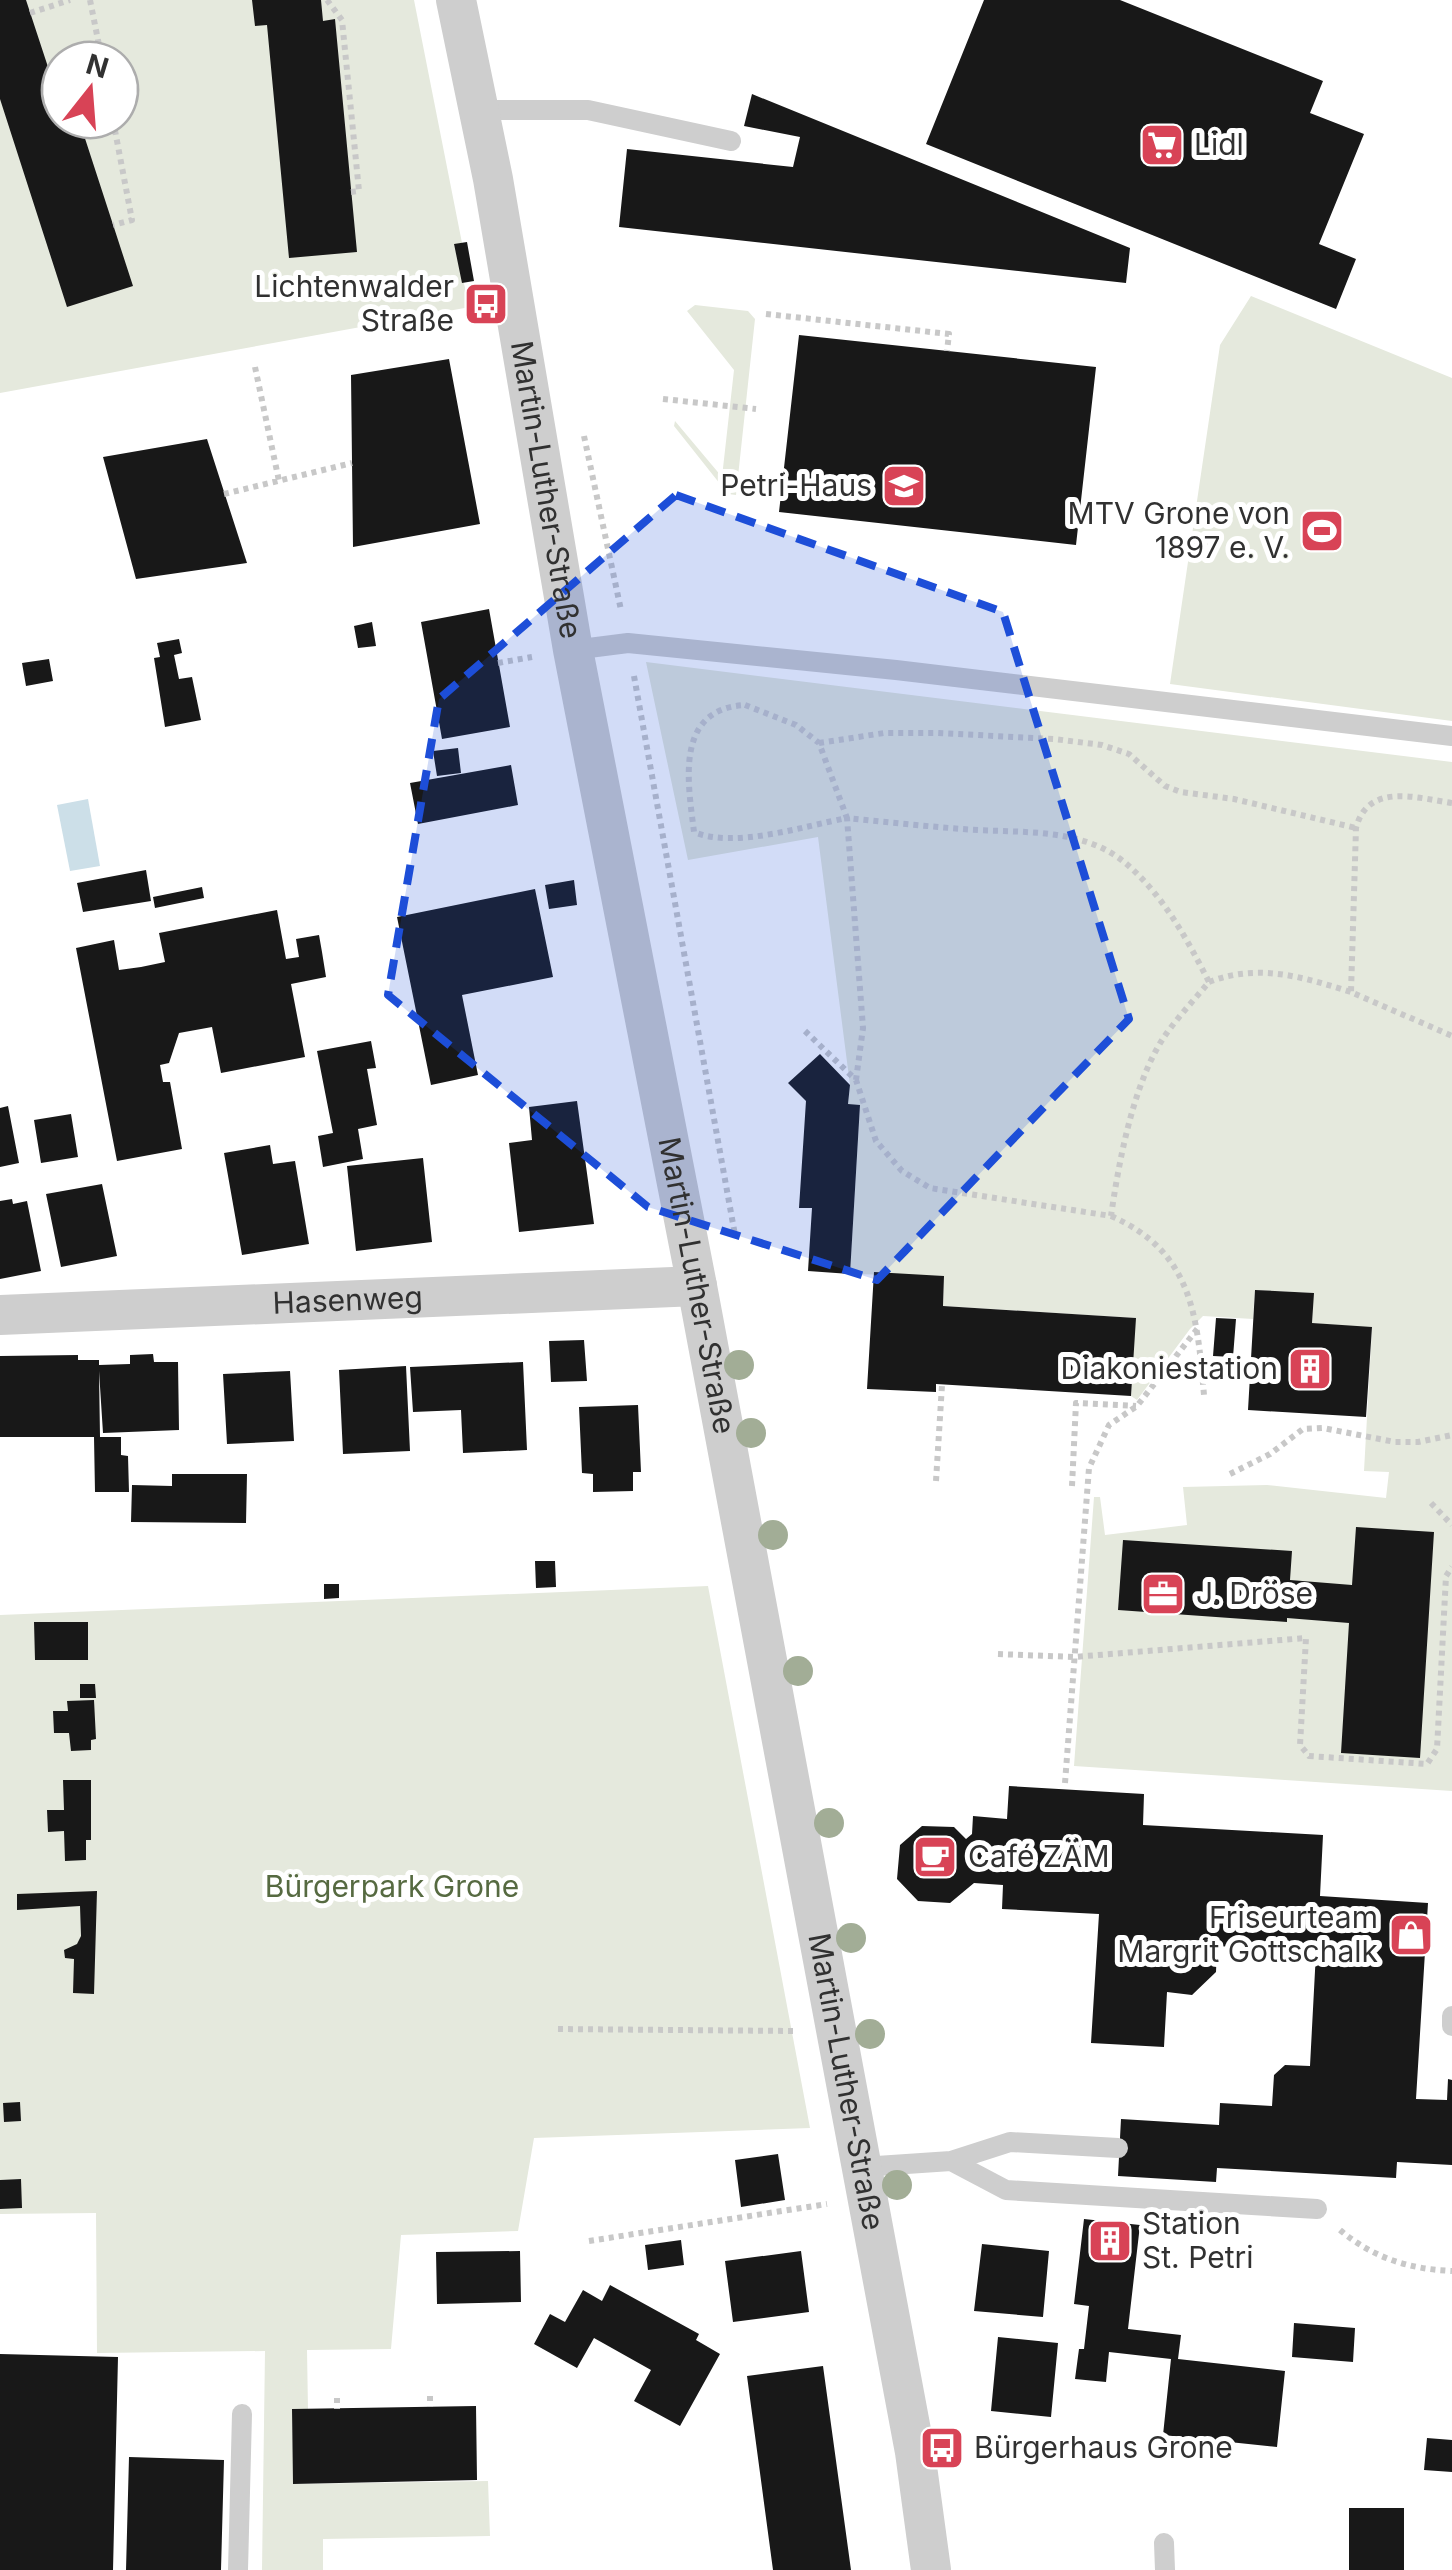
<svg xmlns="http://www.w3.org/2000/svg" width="1452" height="2570" font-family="Inter,sans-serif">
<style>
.green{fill:#e5e9dd;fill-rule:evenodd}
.water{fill:#ccdfe8}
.building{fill:#181818}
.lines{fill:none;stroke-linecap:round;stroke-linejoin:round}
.path{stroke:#c8c8c8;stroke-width:6;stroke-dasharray:5 5;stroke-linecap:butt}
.lane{stroke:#cecece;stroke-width:20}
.street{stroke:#cecece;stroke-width:40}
.tree{fill:#a2ad96}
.marked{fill:#1d4ed8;fill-opacity:0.2;stroke:#1d4ed8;stroke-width:8;stroke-dasharray:20 12;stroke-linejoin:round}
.labels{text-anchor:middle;stroke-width:10;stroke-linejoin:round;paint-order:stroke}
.poi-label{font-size:30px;fill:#313131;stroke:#fff;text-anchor:start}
.street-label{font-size:30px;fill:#313131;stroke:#fff}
.park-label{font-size:30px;fill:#566a41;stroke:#fff}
</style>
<rect width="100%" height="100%" fill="#fff"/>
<path class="green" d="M0 0H414L462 243 454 245 470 307 0 393ZM60 60H120V120H60Z
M1251 296 1452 378V721L1170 684 1220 345Z
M695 305 748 311 755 319 736 495 728 494 674 426 675 421 722 477 734 370 687 311Z
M646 662 1452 762V1791L1074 1766 1094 1497H1100L1105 1535 1187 1525 1183 1487 1267 1485 1386 1498 1389 1472 1364 1471 1372 1328 1312 1323 1313 1293 1255 1290 1253 1319 1203 1316 1190 1329 1137 1400 1131 1396 1135 1318 943 1306 944 1276 850 1274 860 1106 848 1104 850 1085 818 837 688 860Z
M708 1586 810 2128 534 2138 518 2231 401 2235 391 2349 307 2350 308 2410H292L294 2484 488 2481 490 2536 323 2539V2570H262L265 2351 97 2353 96 2213 0 2214V1615Z"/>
<path class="water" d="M88 799 100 866 70 871 57 805Z"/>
<path class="building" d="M0 0H26L48 67 60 63V120H79L133 286 67 307 0 99Z
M252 0H321L323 21 335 19 357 252 289 258 267 25 255 26Z
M984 0H1120L1323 81 1310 113 1364 134 1319 244 1356 259 1336 309 926 144Z
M752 94 1130 248 1126 283 619 227 627 149 793 167 800 137 744 126Z
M467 242 474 281 462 283 454 244Z
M799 335 1096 367 1076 545 779 512Z
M449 359 480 524 353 547 351 375Z
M207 439 247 563 136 579 103 457Z
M489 609 510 727 442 739 421 622Z
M372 622 376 646 358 648 354 626Z
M179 639 182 653 174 655 179 679 192 677 201 720 165 727 154 658 160 657 157 643Z
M49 659 53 681 26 686 22 663Z
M458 748 461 773 437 776 433 751Z
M511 765 518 805 418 824 410 783Z
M146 870 151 901 83 912 77 883Z
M574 880 577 905 549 909 545 885Z
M202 887 204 898 155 908 153 897Z
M535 889 553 977 462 995 478 1075 431 1085 397 917Z
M277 910 286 959 299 957 296 939 319 935 322 952 326 977 291 984 305 1057 221 1073 212 1027 179 1033 169 1063 160 1065 163 1082H170L182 1149 117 1161 76 948 114 940 119 970 141 967 165 962 159 933Z
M371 1041 376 1068 367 1069 377 1125 358 1129 363 1159 323 1167 318 1136 333 1133 317 1051Z
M820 1054 850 1085 848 1104 860 1105 850 1274 808 1271 812 1208H799L806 1101 788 1083Z
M577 1101 594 1224 519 1232 509 1143 532 1140 529 1107Z
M8 1106 19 1163 0 1167V1108Z
M71 1114 78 1157 41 1163 34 1120Z
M270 1145 273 1164 295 1161 309 1244 242 1255 224 1153Z
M423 1158 432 1242 356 1251 347 1166Z
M102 1184 117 1256 61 1267 46 1194Z
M12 1199 13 1204 27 1201 41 1271 0 1279V1201Z
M874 1272 944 1276 943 1306 1136 1318 1131 1396 936 1384V1392L867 1389Z
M1255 1290 1314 1293 1312 1323 1372 1327 1366 1417 1248 1410Z
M1216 1318 1236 1319 1233 1357 1213 1356Z
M584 1340 587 1381 551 1382 549 1341Z
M153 1354 154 1362H178L179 1430 103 1433 99 1371 100 1437H121V1455L128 1456 129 1492H95L94 1437H0V1356L78 1355V1360H99V1365L130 1364V1355Z
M523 1362 527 1450 463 1453 461 1410 413 1412 410 1367Z
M406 1366 410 1451 343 1454 339 1370Z
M290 1371 294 1441 227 1444 223 1374Z
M638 1405 641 1472H633V1491L593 1492V1474L582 1473 579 1407Z
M172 1474H247L246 1523 131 1522 132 1485 172 1486Z
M1356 1527 1434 1532 1420 1758 1341 1753 1349 1623 1287 1618V1622L1118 1610 1123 1540 1292 1551 1290 1580 1352 1585Z
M535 1561H555L556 1587 536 1588Z
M324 1584H339V1598L324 1599Z
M34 1622H88V1660H35Z
M80 1684H95L96 1698H80Z
M94 1700 96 1739 91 1740V1750L71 1751 69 1733H54L53 1711H68L67 1701Z
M63 1780H91V1840H86V1860L65 1861 64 1831 48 1832 47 1810H64Z
M1009 1786 1144 1794 1143 1825 1323 1835 1320 1896 1428 1903 1416 2099 1447 2100 1448 2079 1452 2080V2165L1397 2162 1396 2178 1217 2168 1216 2182 1118 2176 1121 2119 1219 2125 1220 2103 1272 2106 1274 2075 1285 2065 1310 2066 1316 1952 1217 1946 1216 1972 1192 1995 1167 1992 1164 2047 1091 2043 1099 1914 1002 1909 1003 1885 974 1883 950 1903 918 1901 897 1879 900 1845 922 1826 954 1827 966 1839 972 1834 973 1816 1007 1819Z
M97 1891 94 1994 73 1993 74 1959 65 1958 64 1950 77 1944 81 1936 80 1906 17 1910V1894Z
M20 2102 21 2121 4 2122 3 2103Z
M778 2154 785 2200 741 2207 735 2160Z
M21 2179 22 2208 0 2209V2180Z
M1084 2219 1140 2225 1128 2329 1181 2335 1178 2359 1285 2371 1277 2447 1163 2435 1171 2359 1109 2352 1106 2382 1075 2379 1079 2349H1084L1089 2306 1074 2304Z
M681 2240 684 2265 648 2270 645 2245Z
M982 2244 1049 2251 1043 2317 974 2311Z
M520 2251 521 2302 437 2304 436 2252Z
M801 2251 809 2312 733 2322 725 2261Z
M610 2285 699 2334 696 2340 720 2354 680 2426 634 2401 651 2370 594 2338 577 2368 534 2344 550 2314 565 2322 583 2290 602 2301Z
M1294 2323 1355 2328 1353 2362 1292 2357Z
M998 2337 1058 2343 1051 2417 991 2411Z
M0 2354 118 2357 113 2570H0Z
M823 2366 851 2570H773L747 2376Z
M476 2406 477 2480 293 2484 292 2409Z
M1427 2438 1452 2440V2472L1424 2470Z
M129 2457 224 2460 221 2570H126Z
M1349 2508H1404V2570H1349Z"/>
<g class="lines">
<path class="path" d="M90 0 102 60
M327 0 342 20 359 191 351 192
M30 13 70 0
M113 120 132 220 113 225
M766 314 949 334 947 351
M255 367 279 481
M663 399 756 409
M584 436 621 610
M224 494 352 463
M498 663 532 657
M634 676 735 1235
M745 705 796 725 819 743 847 818C804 826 734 849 694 832 688 783 674 709 745 705Z
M819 743 884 733H937L1054 739 1102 745 1129 754 1165 786 1181 792 1234 799 1356 828
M1452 803C1417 798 1368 782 1356 828L1351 992 1452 1036
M1209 982C1258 963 1303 977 1351 992
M805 1031 856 1080 876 1141 902 1171 930 1188 1111 1216C1119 1161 1133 1084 1164 1037 1177 1018 1194 1000 1209 982 1188 941 1166 900 1131 868 1086 825 1020 834 962 829 924 826 885 822 847 818L863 1028 856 1080
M1111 1216C1193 1252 1197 1316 1204 1395
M1230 1474 1270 1454 1303 1429 1323 1428 1395 1442H1418L1452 1435
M936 1481 942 1385
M1072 1486 1076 1403 1136 1406
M1431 1503 1452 1525
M998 1654 1074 1657 1306 1638 1300 1745 1309 1756 1427 1764 1437 1749 1446 1576 1452 1567
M1065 1783 1089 1468 1109 1425 1137 1406 1198 1328
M558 2029 795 2031
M1340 2230C1373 2258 1409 2269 1452 2271
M589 2241 827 2204
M430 2396V2407
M337 2398V2409"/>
<path class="lane" d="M478 110H588L731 141
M573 650 628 643 896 670 1452 736
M1452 2026V2016
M951 2161 1006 2190 1317 2209
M862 2167 951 2161 1010 2142 1118 2148
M1164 2543 1165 2570
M238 2570 242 2414"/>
<g class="street">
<path id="s1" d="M456 0 493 179 573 650 697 1286 915 2452 931 2570"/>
<path id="s2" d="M0 1315 697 1286"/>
</g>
</g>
<g class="tree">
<circle cx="739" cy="1365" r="15"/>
<circle cx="751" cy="1433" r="15"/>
<circle cx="773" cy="1535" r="15"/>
<circle cx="798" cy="1671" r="15"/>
<circle cx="829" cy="1823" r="15"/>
<circle cx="851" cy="1938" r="15"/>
<circle cx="870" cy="2034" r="15"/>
<circle cx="897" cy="2185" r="15"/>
</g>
<path class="marked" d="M676 495 1003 612 1129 1019 877 1280 648 1207 388 995 439 699Z"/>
<defs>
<symbol id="supermarket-square" viewBox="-11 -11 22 22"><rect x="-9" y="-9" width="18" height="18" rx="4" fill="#d84356" stroke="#fff"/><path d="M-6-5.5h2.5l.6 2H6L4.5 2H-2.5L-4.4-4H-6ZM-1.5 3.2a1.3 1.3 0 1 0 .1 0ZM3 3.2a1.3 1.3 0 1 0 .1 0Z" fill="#fff"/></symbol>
<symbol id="bus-square" viewBox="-11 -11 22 22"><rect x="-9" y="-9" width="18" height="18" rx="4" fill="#d84356" stroke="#fff"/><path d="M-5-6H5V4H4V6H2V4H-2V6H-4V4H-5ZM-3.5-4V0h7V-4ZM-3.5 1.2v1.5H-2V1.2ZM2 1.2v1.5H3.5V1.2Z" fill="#fff"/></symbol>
<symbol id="school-square" viewBox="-11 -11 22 22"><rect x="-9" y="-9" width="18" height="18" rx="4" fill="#d84356" stroke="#fff"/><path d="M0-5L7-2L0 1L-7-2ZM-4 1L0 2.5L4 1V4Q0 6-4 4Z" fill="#fff"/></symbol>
<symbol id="stadium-square" viewBox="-11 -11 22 22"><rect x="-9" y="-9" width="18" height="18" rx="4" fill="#d84356" stroke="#fff"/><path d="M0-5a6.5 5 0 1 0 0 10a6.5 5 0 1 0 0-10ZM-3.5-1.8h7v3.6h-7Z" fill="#fff"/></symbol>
<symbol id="building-square" viewBox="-11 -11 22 22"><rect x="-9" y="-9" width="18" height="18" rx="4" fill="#d84356" stroke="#fff"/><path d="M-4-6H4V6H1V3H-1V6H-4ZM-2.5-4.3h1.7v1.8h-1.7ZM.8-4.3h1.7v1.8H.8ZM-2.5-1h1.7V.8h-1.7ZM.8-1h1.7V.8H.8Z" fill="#fff"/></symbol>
<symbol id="office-square" viewBox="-11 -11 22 22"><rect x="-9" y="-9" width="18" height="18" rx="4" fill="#d84356" stroke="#fff"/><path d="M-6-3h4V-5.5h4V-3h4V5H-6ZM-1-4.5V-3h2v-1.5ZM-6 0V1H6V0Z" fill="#fff"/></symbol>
<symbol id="cafe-square" viewBox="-11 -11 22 22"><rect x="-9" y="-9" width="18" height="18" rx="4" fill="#d84356" stroke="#fff"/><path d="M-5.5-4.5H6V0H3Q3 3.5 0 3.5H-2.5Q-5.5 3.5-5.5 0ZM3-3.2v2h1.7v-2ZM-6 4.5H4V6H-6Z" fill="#fff"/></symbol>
<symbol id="shop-square" viewBox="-11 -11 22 22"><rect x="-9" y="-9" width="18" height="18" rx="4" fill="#d84356" stroke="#fff"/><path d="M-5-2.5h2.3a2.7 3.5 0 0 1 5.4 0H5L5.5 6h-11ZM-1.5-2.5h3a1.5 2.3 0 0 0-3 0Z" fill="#fff"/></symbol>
</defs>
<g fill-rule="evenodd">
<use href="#supermarket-square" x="1137" y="120" width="50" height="50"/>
<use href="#bus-square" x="461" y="279" width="50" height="50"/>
<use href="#school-square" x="879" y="461" width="50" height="50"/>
<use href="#stadium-square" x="1297" y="506" width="50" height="50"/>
<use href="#building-square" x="1285" y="1344" width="50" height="50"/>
<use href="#office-square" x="1138" y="1569" width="50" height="50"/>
<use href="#cafe-square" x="910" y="1832" width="50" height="50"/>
<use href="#shop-square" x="1386" y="1910" width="50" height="50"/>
<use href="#building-square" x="1085" y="2216" width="50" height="50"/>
<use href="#bus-square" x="917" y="2423" width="50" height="50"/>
</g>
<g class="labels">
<g class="poi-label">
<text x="1194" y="155">Lidl</text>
<text x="454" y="297" text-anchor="end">Lichtenwalder<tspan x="454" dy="34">Straße</tspan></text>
<text x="872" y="496" text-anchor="end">Petri-Haus</text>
<text x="1290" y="524" text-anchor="end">MTV Grone von<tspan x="1290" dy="34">1897 e. V.</tspan></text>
<text x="1278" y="1379" text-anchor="end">Diakoniestation</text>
<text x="1196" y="1604">J. Dröse</text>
<text x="968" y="1867">Café ZÄM</text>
<text x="1378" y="1928" text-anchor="end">Friseurteam<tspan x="1378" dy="34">Margrit Gottschalk</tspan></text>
<text x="1142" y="2234">Station<tspan x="1142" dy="34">St. Petri</tspan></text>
<text x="974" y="2458">Bürgerhaus Grone</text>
</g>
<g class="street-label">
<text dy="10" stroke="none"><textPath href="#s1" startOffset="498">Martin-Luther-Straße</textPath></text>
<text dy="10" stroke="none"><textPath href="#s1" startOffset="1308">Martin-Luther-Straße</textPath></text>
<text dy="10" stroke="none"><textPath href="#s2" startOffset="348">Hasenweg</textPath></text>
<text dy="10" stroke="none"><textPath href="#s1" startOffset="2118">Martin-Luther-Straße</textPath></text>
</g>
<g class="park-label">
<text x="392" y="1897">Bürgerpark Grone</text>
</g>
</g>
<g transform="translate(90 90) rotate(17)"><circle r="48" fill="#ffffff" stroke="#adadad" stroke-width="2.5"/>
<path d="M0-8L18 38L0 25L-18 38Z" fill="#d84356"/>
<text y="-15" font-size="28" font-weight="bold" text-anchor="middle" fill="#313131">N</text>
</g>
</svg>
